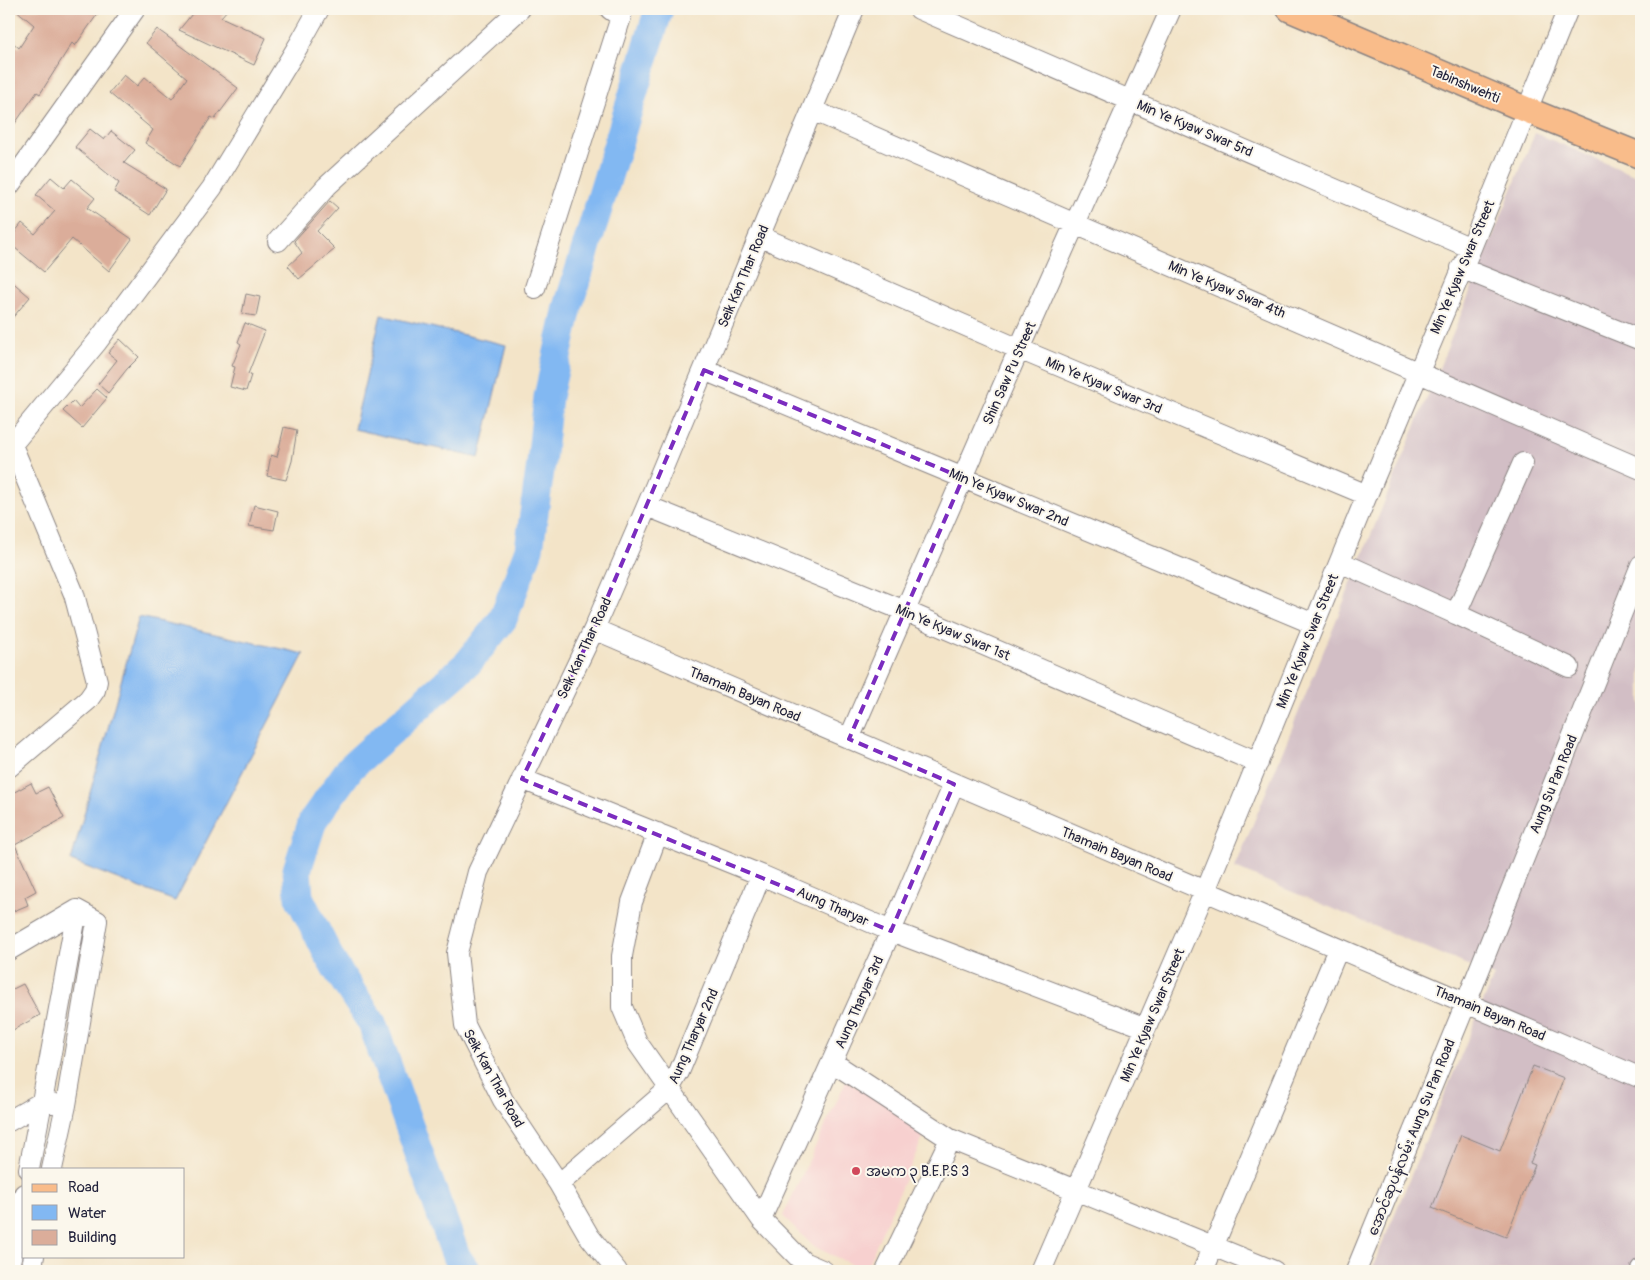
<svg xmlns="http://www.w3.org/2000/svg" width="1650" height="1280" font-family="Pangolin,'Noto Sans Myanmar',sans-serif">
<style>
.built{fill:#f7d0cf}
.industrial{fill:#d2bec5}
.water{fill:#82b8f2;stroke:#526d96}
.lines{fill:none;stroke-linecap:round;stroke-linejoin:round}
.river{stroke:#82b8f2;stroke-width:29}
.building{fill:#dbad9a}
.minor-casing{stroke:#8a8382;stroke-width:22}
.major-casing{stroke:#8a8382;stroke-width:28}
.minor{stroke:#fff;stroke-width:20}
.major{stroke:#f9bc8a;stroke-width:25}
.marked{fill:none;stroke:#7b2cbf;stroke-width:4;stroke-dasharray:10 6;stroke-linejoin:round}
.poi-dot{fill:#d1495b;stroke:#fbf7ec;stroke-width:2}
.labels{text-anchor:middle;stroke-width:4;stroke-linejoin:round;paint-order:stroke}
.street-label{font-size:14px;fill:#22223b;stroke:#fbf7ec}
.poi-label{font-size:14px;fill:#22223b;stroke:#fbf7ec;text-anchor:start}
</style>
<rect width="100%" height="100%" fill="#fbf7ec"/>
<filter id="ink" filterUnits="userSpaceOnUse"><feTurbulence type="fractalNoise" baseFrequency=".02" numOctaves="2"/><feDisplacementMap in="SourceGraphic" scale="10" xChannelSelector="R" yChannelSelector="G"/><feConvolveMatrix kernelMatrix="1 2 1 2 8 2 1 2 1" color-interpolation-filters="sRGB"/></filter>
<filter id="wash" filterUnits="userSpaceOnUse"><feTurbulence type="fractalNoise" baseFrequency=".0096" numOctaves="4" result="noise"/><feDisplacementMap in="SourceGraphic" scale="20" xChannelSelector="R" yChannelSelector="G"/><feGaussianBlur stdDeviation="1.12" result="paint"/><feColorMatrix in="noise" values="0 0 0 0 0 0 0 0 0 0 0 0 0 0 0 0 0 1.4 0 .05"/><feComposite in="paint" operator="in"/></filter>
<g filter="url(#wash)">
<rect width="100%" height="100%" fill="#f3e4c8"/>
<path class="built" d="M846 1081 928 1126 865 1271 813 1246 783 1216Z"/>
<path class="industrial" d="M1535 133 1641 178V1271H1371L1494 976 1235 868Z"/>
<path class="water" d="M381 315 506 345 479 458 354 429Z
M139 617 304 654 175 901 71 861Z"/>
<g class="lines">
<path class="river" d="M466 1271 456 1256 372 1023 332 962 299 897 297 870 313 820 351 767 468 663 503 619 529 549 541 463 548 397 568 307 659 9"/>
</g>
<g id="blocks">
<path class="building" d="M15 9H101L75 46 72 43 40 94 37 92 9 132V39L19 48 34 25Z
M196 9H228L221 17 266 38 254 65 179 30Z
M157 29 238 88 215 119 211 117 180 166 145 143 153 130 109 93 124 75 137 86 145 77 172 99 187 78 146 43Z
M90 129 104 140 111 131 135 150 124 163 166 189 150 215 114 192 119 183 75 147Z
M51 177 64 188 72 179 95 198 87 208 132 239 109 271 72 239 44 272 9 243V240L22 223 35 234 55 211 36 195Z
M330 201 338 208 317 231 335 249 299 279 288 266 302 253 294 241Z
M9 279 30 297 9 322Z
M246 294 260 297 256 316 242 314Z
M245 323 265 331 248 374 251 375 246 391 230 387 235 367 232 366 241 344 238 342Z
M120 339 139 357 127 369 108 393 98 384 117 360 108 353Z
M97 389 107 398 82 428 63 411 73 401 79 408Z
M284 427 297 430 292 461 286 480 267 476 271 455 277 457Z
M254 505 278 511 274 530 249 526Z
M31 783 36 793 48 787 64 818 15 845 36 891 25 897 28 905 9 913V795Z
M23 984 40 1015 13 1030 9 1023V991Z
M1533 1066 1564 1078 1530 1163 1535 1165 1506 1237 1432 1208 1461 1135 1500 1151Z"/>
</g>
</g>
<g filter="url(#ink)">
<use href="#blocks" fill-opacity="0" stroke="#8a8382" stroke-width="1"/>
<g class="lines">
<defs>
<path id="minor" d="M919 9 1471 248
M812 110 1641 469
M9 186 135 9
M759 236 1019 349 1367 495
M278 241 327 186 520 9
M1461 268 1641 340
M535 288 621 17 610 9
M704 370 1314 624
M9 441 12 445 74 594 97 681 95 690 88 700 9 767
M9 448 97 342 212 188 300 43 319 9
M647 506 905 611 1258 763
M1340 562 1456 614 1523 463
M1456 614 1569 667
M594 629 1641 1078
M849 739 1019 349 1171 9
M522 779 761 875 891 931 1146 1028
M658 833 632 902 622 956V1007L637 1042 761 1219 803 1262 824 1271
M9 950 77 910
M832 1062 950 1139 1274 1271
M9 1121 42 1102 52 1103
M29 1169 42 1102 77 910
M52 1169 66 1105 97 921 77 910
M559 1184 669 1089 679 1072 761 875
M761 1219 891 931 954 784
M9 1267 24 1194
M31 1271 34 1256
M617 1271 589 1236 559 1184 503 1100 465 1025 457 953 478 872 594 629 647 506 854 9
M886 1271 950 1139
M1041 1271 1205 891 1367 495 1471 248 1568 9
M1203 1271 1338 949
M1356 1271 1466 1003 1641 565
M1641 1271V1269"/>
<path id="major" d="M1290 9 1527 110 1641 156"/>
</defs>
<use href="#minor" class="minor-casing"/>
<use href="#major" class="major-casing"/>
<use href="#minor" class="minor"/>
<use href="#major" class="major"/>
</g>
</g>
<path class="marked" d="M704 370 963 478 849 739 954 784 891 931 522 779 594 629Z"/>
<circle class="poi-dot" cx="856" cy="1171" r="5"/>
<g class="labels">
<g class="street-label">
<text transform="translate(1465 84) rotate(23)" y="5">Tabinshwehti</text>
<text transform="translate(1195 128) rotate(23)" y="5">Min Ye Kyaw Swar 5rd</text>
<text transform="translate(1462 267) rotate(-67)" y="5">Min Ye Kyaw Swar Street</text>
<text transform="translate(743 276) rotate(-67)" y="5">Seik Kan Thar Road</text>
<text transform="translate(1227 289) rotate(23)" y="5">Min Ye Kyaw Swar 4th</text>
<text transform="translate(1009 373) rotate(-66)" y="5">Shin Saw Pu Street</text>
<text transform="translate(1104 385) rotate(23)" y="5">Min Ye Kyaw Swar 3rd</text>
<text transform="translate(1009 497) rotate(23)" y="5">Min Ye Kyaw Swar 2nd</text>
<text transform="translate(953 632) rotate(23)" y="5">Min Ye Kyaw Swar 1st</text>
<text transform="translate(1307 641) rotate(-68)" y="5">Min Ye Kyaw Swar Street</text>
<text transform="translate(584 648) rotate(-65)" y="5">Seik Kan Thar Road</text>
<text transform="translate(745 694) rotate(23)" y="5">Thamain Bayan Road</text>
<text transform="translate(1553 784) rotate(-68)" y="5">Aung Su Pan Road</text>
<text transform="translate(1117 854) rotate(23)" y="5">Thamain Bayan Road</text>
<text transform="translate(833 906) rotate(24)" y="5">Aung Tharyar</text>
<text transform="translate(859 1002) rotate(-66)" y="5">Aung Tharyar 3rd</text>
<text transform="translate(1490 1013) rotate(23)" y="5">Thamain Bayan Road</text>
<text transform="translate(1152 1015) rotate(-67)" y="5">Min Ye Kyaw Swar Street</text>
<text transform="translate(693 1036) rotate(-66)" y="5">Aung Tharyar 2nd</text>
<text transform="translate(494 1078) rotate(61)" y="5">Seik Kan Thar Road</text>
<text transform="translate(1411 1137) rotate(-68)" y="5">အောင်ဆုပန်လမ်း Aung Su Pan Road</text>
</g>
<g class="poi-label">
<text x="866" y="1176">အမက ၃ B.E.P.S 3</text>
</g>
</g>
<rect width="1650" height="1280" fill="none" stroke="#fbf7ec" stroke-width="30"/>
<rect x="22" y="1168" width="162" height="90" fill="#fbf7ec" stroke="#a4a2a5"/>
<rect x="32" y="1184" width="25" height="8" fill="#f9bc8a" stroke="#a4a2a5"/>
<text x="68" y="1192" font-size="15" fill="#22223b">Road</text>
<rect x="32" y="1205" width="25" height="15" fill="#82b8f2" stroke="#a4a2a5"/>
<text x="68" y="1218" font-size="15" fill="#22223b">Water</text>
<rect x="32" y="1230" width="25" height="15" fill="#dbad9a" stroke="#a4a2a5"/>
<text x="68" y="1242" font-size="15" fill="#22223b">Building</text>
</svg>
